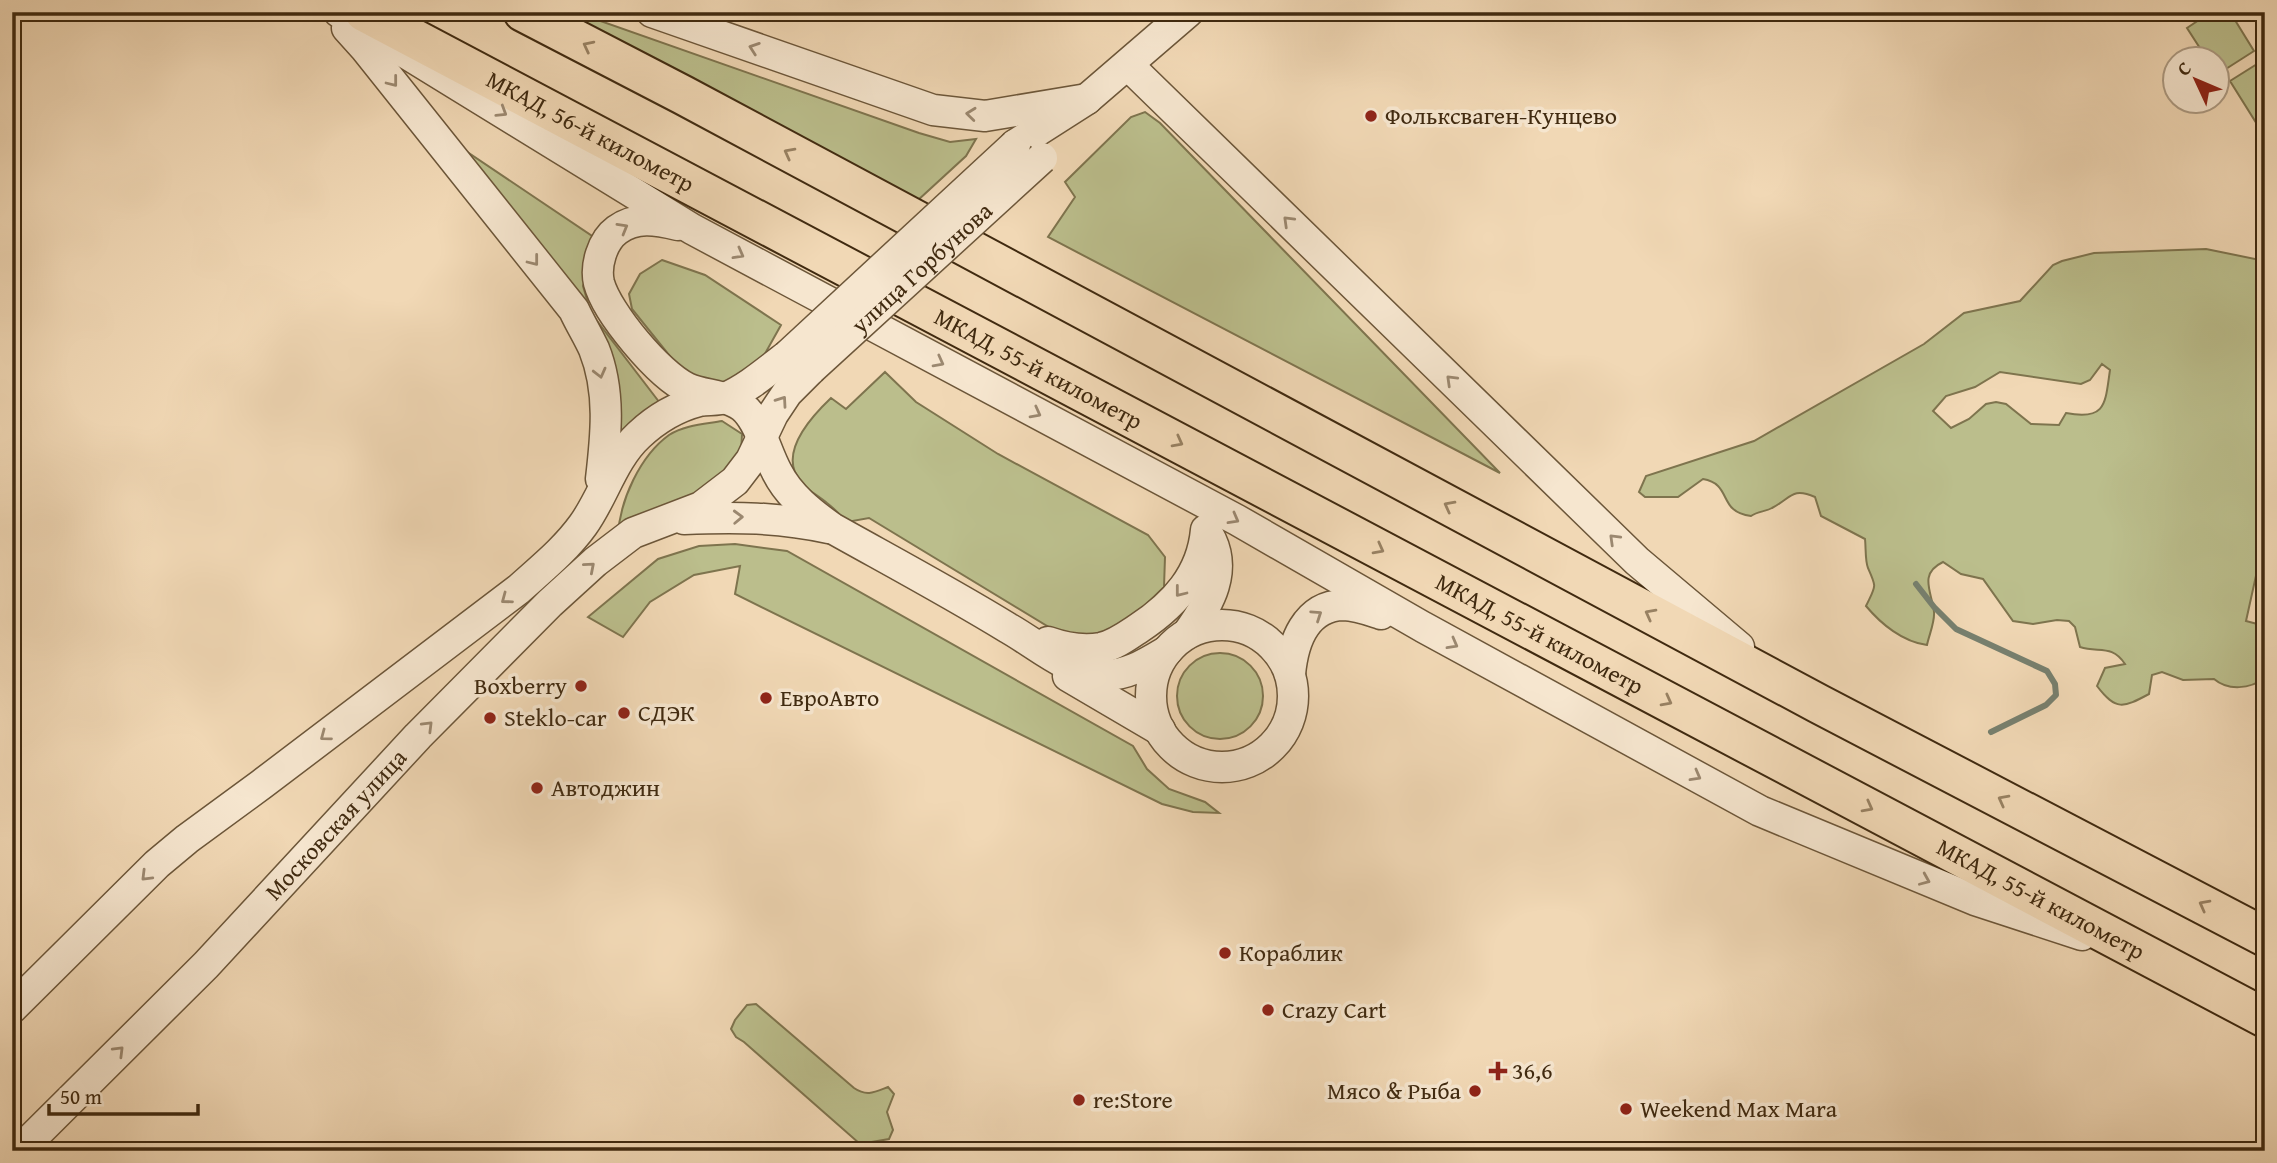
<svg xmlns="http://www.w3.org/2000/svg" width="2277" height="1163" font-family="'Gentium Book Plus',serif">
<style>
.green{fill:#bbbe8c;stroke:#7e744e;stroke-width:2;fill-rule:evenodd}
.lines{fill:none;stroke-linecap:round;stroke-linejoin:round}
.stream{stroke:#77806f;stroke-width:6}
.tertiary-casing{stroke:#6c5639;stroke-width:33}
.trunk-casing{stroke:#402a10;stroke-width:42}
.tertiary{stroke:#f6e6cf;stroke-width:30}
.trunk{stroke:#f1d8b5;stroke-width:38}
.tertiary-bridge-casing{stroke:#6c5639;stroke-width:33;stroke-linecap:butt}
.tertiary-bridge{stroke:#f6e6cf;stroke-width:30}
.oneway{stroke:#988162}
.oneway2{stroke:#9b8870}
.poi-dot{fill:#8f2418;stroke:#f6e6cf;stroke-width:2.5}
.labels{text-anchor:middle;stroke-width:7;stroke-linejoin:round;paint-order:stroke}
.poi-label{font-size:24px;fill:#402a10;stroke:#f6e6cf;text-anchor:start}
.street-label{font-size:24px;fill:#402a10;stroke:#f6e6cf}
</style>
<rect width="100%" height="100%" fill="#f1d8b5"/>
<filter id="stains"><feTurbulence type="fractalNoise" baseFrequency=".00286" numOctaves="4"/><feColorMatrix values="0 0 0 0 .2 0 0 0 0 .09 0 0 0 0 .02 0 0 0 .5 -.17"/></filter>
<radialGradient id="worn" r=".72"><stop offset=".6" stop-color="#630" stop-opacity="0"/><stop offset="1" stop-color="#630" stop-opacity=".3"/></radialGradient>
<path class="green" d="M560 12H575L919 133 950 142 976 139 966 156 917 201Z
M2211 12H2230L2254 51 2218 74V60L2207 59 2187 28Z
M2265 59V137L2230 81Z
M1145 112 1160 123 1500 473 1048 237 1075 197 1065 182 1131 117Z
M445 137 598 240 583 286 591 313 663 407 617 448 609 373Z
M2206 249 2265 261V535L2246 621 2265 626V678C2250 689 2228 691 2214 679L2183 680 2162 672 2152 675 2149 694C2123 708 2116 711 2097 686L2105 668 2125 664C2112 644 2099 653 2080 647L2075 627 2069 621 2057 620 2033 624 2013 621 1983 579 1961 574 1943 562C1918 574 1932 592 1934 612 1935 622 1929 635 1927 645 1903 642 1881 624 1866 606 1876 585 1877 588 1868 568 1865 561 1866 548 1865 539L1821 516 1815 497C1792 487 1791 498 1772 508 1765 512 1758 511 1751 516 1717 512 1733 484 1703 479L1678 497H1645L1639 492 1646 476 1754 441 1924 344 1964 313 2020 301 2053 265 2062 261 2094 253ZM2102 364 2110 370C2105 403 2107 421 2066 413L2059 425 2031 424 2006 404 1996 402 1986 404 1969 419 1951 428 1933 411 1946 396 1975 387 2000 372 2081 384 2090 380Z
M662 260 705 275 781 325 757 368 723 384 685 375 632 309 629 294 640 274Z
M885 372 916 402 998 454 1148 535 1165 557 1164 587 1132 618 1093 640 1062 635 869 518 847 522C840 515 834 508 827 503 819 496 807 490 801 482 777 454 811 417 831 398L846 409Z
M722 421 742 434 741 455 718 484 618 535C620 500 640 456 669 435 684 425 705 424 722 421Z
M735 544 787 551 1133 746 1147 769 1169 789 1205 802 1219 813 1193 812 1162 804 735 594 740 566 694 575 650 602 623 637 588 617 658 559 699 546Z
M1177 696a43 43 0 1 1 86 0a43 43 0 1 1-86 0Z
M756 1004 854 1088C867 1097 875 1092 888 1087L894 1094 887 1112 893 1130 889 1139 860 1144 744 1042 736 1037 731 1029 735 1020 747 1005Z"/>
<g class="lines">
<path class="stream" d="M1916 584 1934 607 1956 629 2047 671 2055 684 2056 695 2046 705 1991 732"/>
<defs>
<g id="tertiary">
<path d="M339 12 692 229 1237 520 1423 627 1760 811 1975 900 2082 935"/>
<path d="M652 12 933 110 985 116 1087 99"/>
<path d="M347 28 365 48 574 310C580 323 588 336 594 349 611 391 606 436 601 479"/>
<path d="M1128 65 1637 561 1739 647"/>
<path d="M1015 145 1087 99 1188 12"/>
<path d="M678 225C656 220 636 216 617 230 602 241 595 266 599 283 607 313 659 375 687 388 705 396 731 395 746 410 761 426 766 452 777 472 789 496 811 513 832 528 891 561 951 593 1008 628 1038 645 1067 672 1103 675 1127 676 1147 663 1167 651"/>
<path d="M684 519C736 517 778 517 829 528"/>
<circle cx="1222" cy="696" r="71"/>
<path d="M1188 633C1209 604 1229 570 1208 534"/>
<path d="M1048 642C1065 648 1083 651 1101 648 1115 645 1127 636 1139 628 1174 605 1202 575 1206 530"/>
<path d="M1290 674C1293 643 1305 606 1343 605 1356 605 1369 610 1381 614"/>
<path d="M1068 676 1160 730"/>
<path d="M12 1008 157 864 187 839 262 784 519 589C541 569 565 550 583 525 604 496 612 460 639 435 656 419 676 407 699 401 707 399 717 401 725 398 748 388 767 371 787 356"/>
<path id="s1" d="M19 1151 206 965 418 736 550 603 595 562 633 533 701 507 735 481 751 460 773 414 787 393 811 369"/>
</g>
<g id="trunk">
<path id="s2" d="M364 12 2265 1018"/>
<path d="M523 12 683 95 1819 704 2265 937"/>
</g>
</defs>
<use href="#tertiary" class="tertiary-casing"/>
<use href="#trunk" class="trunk-casing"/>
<use href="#tertiary" class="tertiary"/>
<use href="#trunk" class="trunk"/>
<defs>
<g id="tertiary-bridge">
<path d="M787 356 1015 145"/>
<path id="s3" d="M811 369 1042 158"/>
</g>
</defs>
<use href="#tertiary-bridge" class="tertiary-bridge-casing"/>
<use href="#tertiary-bridge" class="tertiary-bridge"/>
</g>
<defs><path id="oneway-chevron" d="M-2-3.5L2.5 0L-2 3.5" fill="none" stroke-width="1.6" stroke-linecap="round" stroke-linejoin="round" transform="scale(1.75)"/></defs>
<g class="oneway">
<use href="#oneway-chevron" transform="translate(588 46) rotate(-153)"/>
<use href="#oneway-chevron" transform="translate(789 153) rotate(-152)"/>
<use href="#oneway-chevron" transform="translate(1178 442) rotate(28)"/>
<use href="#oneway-chevron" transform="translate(1449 506) rotate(-152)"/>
<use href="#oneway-chevron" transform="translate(1379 549) rotate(28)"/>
<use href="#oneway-chevron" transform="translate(1650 614) rotate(-152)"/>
<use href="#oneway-chevron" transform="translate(1667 701) rotate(28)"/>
<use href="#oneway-chevron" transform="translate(2003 800) rotate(-152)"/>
<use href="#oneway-chevron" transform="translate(1868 807) rotate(28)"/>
<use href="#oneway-chevron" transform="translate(2204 905) rotate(-152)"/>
</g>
<g class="oneway2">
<use href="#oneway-chevron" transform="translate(754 48) rotate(-161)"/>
<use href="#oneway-chevron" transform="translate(393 82) rotate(52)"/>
<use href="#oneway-chevron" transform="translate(502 112) rotate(32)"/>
<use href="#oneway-chevron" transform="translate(971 114) rotate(-174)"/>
<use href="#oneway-chevron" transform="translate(1288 221) rotate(-136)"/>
<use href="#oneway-chevron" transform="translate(623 228) rotate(-30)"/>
<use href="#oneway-chevron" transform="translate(739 254) rotate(29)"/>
<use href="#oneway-chevron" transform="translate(534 261) rotate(52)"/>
<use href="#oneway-chevron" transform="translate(939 362) rotate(28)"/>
<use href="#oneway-chevron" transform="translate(600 373) rotate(76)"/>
<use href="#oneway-chevron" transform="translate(1451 380) rotate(-136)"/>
<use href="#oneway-chevron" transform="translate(782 401) rotate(-55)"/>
<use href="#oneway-chevron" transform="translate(1036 413) rotate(28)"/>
<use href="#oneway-chevron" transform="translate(738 517) rotate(-2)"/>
<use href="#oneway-chevron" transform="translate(1234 519) rotate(29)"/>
<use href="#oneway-chevron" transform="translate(1614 539) rotate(-136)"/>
<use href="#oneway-chevron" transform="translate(590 567) rotate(-41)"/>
<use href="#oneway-chevron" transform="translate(1180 592) rotate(128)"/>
<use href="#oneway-chevron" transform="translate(506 599) rotate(143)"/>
<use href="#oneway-chevron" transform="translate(1317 615) rotate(-34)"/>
<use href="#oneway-chevron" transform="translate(1453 644) rotate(29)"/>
<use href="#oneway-chevron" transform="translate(428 726) rotate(-45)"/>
<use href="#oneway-chevron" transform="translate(325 736) rotate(143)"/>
<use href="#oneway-chevron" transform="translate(1696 776) rotate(29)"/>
<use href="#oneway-chevron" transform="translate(146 876) rotate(135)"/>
<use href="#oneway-chevron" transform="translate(1925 880) rotate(23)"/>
<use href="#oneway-chevron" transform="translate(119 1051) rotate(-45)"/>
</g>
<g class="poi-dot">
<circle cx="1371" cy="116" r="7"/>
<circle cx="581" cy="686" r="7"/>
<circle cx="766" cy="698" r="7"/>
<circle cx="624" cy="713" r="7"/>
<circle cx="490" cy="718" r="7"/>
<circle cx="537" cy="788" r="7"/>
<circle cx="1225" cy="953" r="7"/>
<circle cx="1268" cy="1010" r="7"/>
<path d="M1494.5 1060.5h7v7h7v7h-7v7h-7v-7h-7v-7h7z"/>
<circle cx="1475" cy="1091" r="7"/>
<circle cx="1079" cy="1100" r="7"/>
<circle cx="1626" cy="1109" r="7"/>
</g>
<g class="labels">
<g class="poi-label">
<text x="1385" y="124">Фольксваген-Кунцево</text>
<text x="567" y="694" text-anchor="end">Boxberry</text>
<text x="780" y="706">ЕвроАвто</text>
<text x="638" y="721">СДЭК</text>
<text x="504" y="726">Steklo-car</text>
<text x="551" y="796">Автоджин</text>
<text x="1239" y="961">Кораблик</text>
<text x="1282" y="1018">Crazy Cart</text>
<text x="1512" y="1079">36,6</text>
<text x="1461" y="1099" text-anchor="end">Мясо &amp; Рыба</text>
<text x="1093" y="1108">re:Store</text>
<text x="1640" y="1117">Weekend Max Mara</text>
</g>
<g class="street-label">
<text dy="8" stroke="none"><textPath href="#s2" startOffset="256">МКАД, 56-й километр</textPath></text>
<text dy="8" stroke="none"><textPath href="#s3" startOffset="150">улица Горбунова</textPath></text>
<text dy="8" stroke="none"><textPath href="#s2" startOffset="763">МКАД, 55-й километр</textPath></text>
<text dy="8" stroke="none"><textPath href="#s2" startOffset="1330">МКАД, 55-й километр</textPath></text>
<text dy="8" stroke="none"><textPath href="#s1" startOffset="455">Московская улица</textPath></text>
<text dy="8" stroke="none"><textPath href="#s2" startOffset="1897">МКАД, 55-й километр</textPath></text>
</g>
</g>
<rect width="2277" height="1163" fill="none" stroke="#f1d8b5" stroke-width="42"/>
<rect x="14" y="14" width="2249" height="1135" fill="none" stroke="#402a10" stroke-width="3.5"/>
<rect x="21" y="21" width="2235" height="1121" fill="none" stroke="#402a10" stroke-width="2"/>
<g transform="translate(2196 80) rotate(314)"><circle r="33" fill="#f6e6cf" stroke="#ad9b83" stroke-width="2"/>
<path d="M0-5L12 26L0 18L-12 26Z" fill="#8f2418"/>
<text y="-10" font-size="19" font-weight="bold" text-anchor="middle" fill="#402a10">С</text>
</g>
<path d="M49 1104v10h149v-10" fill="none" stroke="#402a10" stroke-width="3.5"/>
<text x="60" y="1104" font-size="21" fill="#402a10" stroke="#f6e6cf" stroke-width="5" paint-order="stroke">50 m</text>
<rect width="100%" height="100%" filter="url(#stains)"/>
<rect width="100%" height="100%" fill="url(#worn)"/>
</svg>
